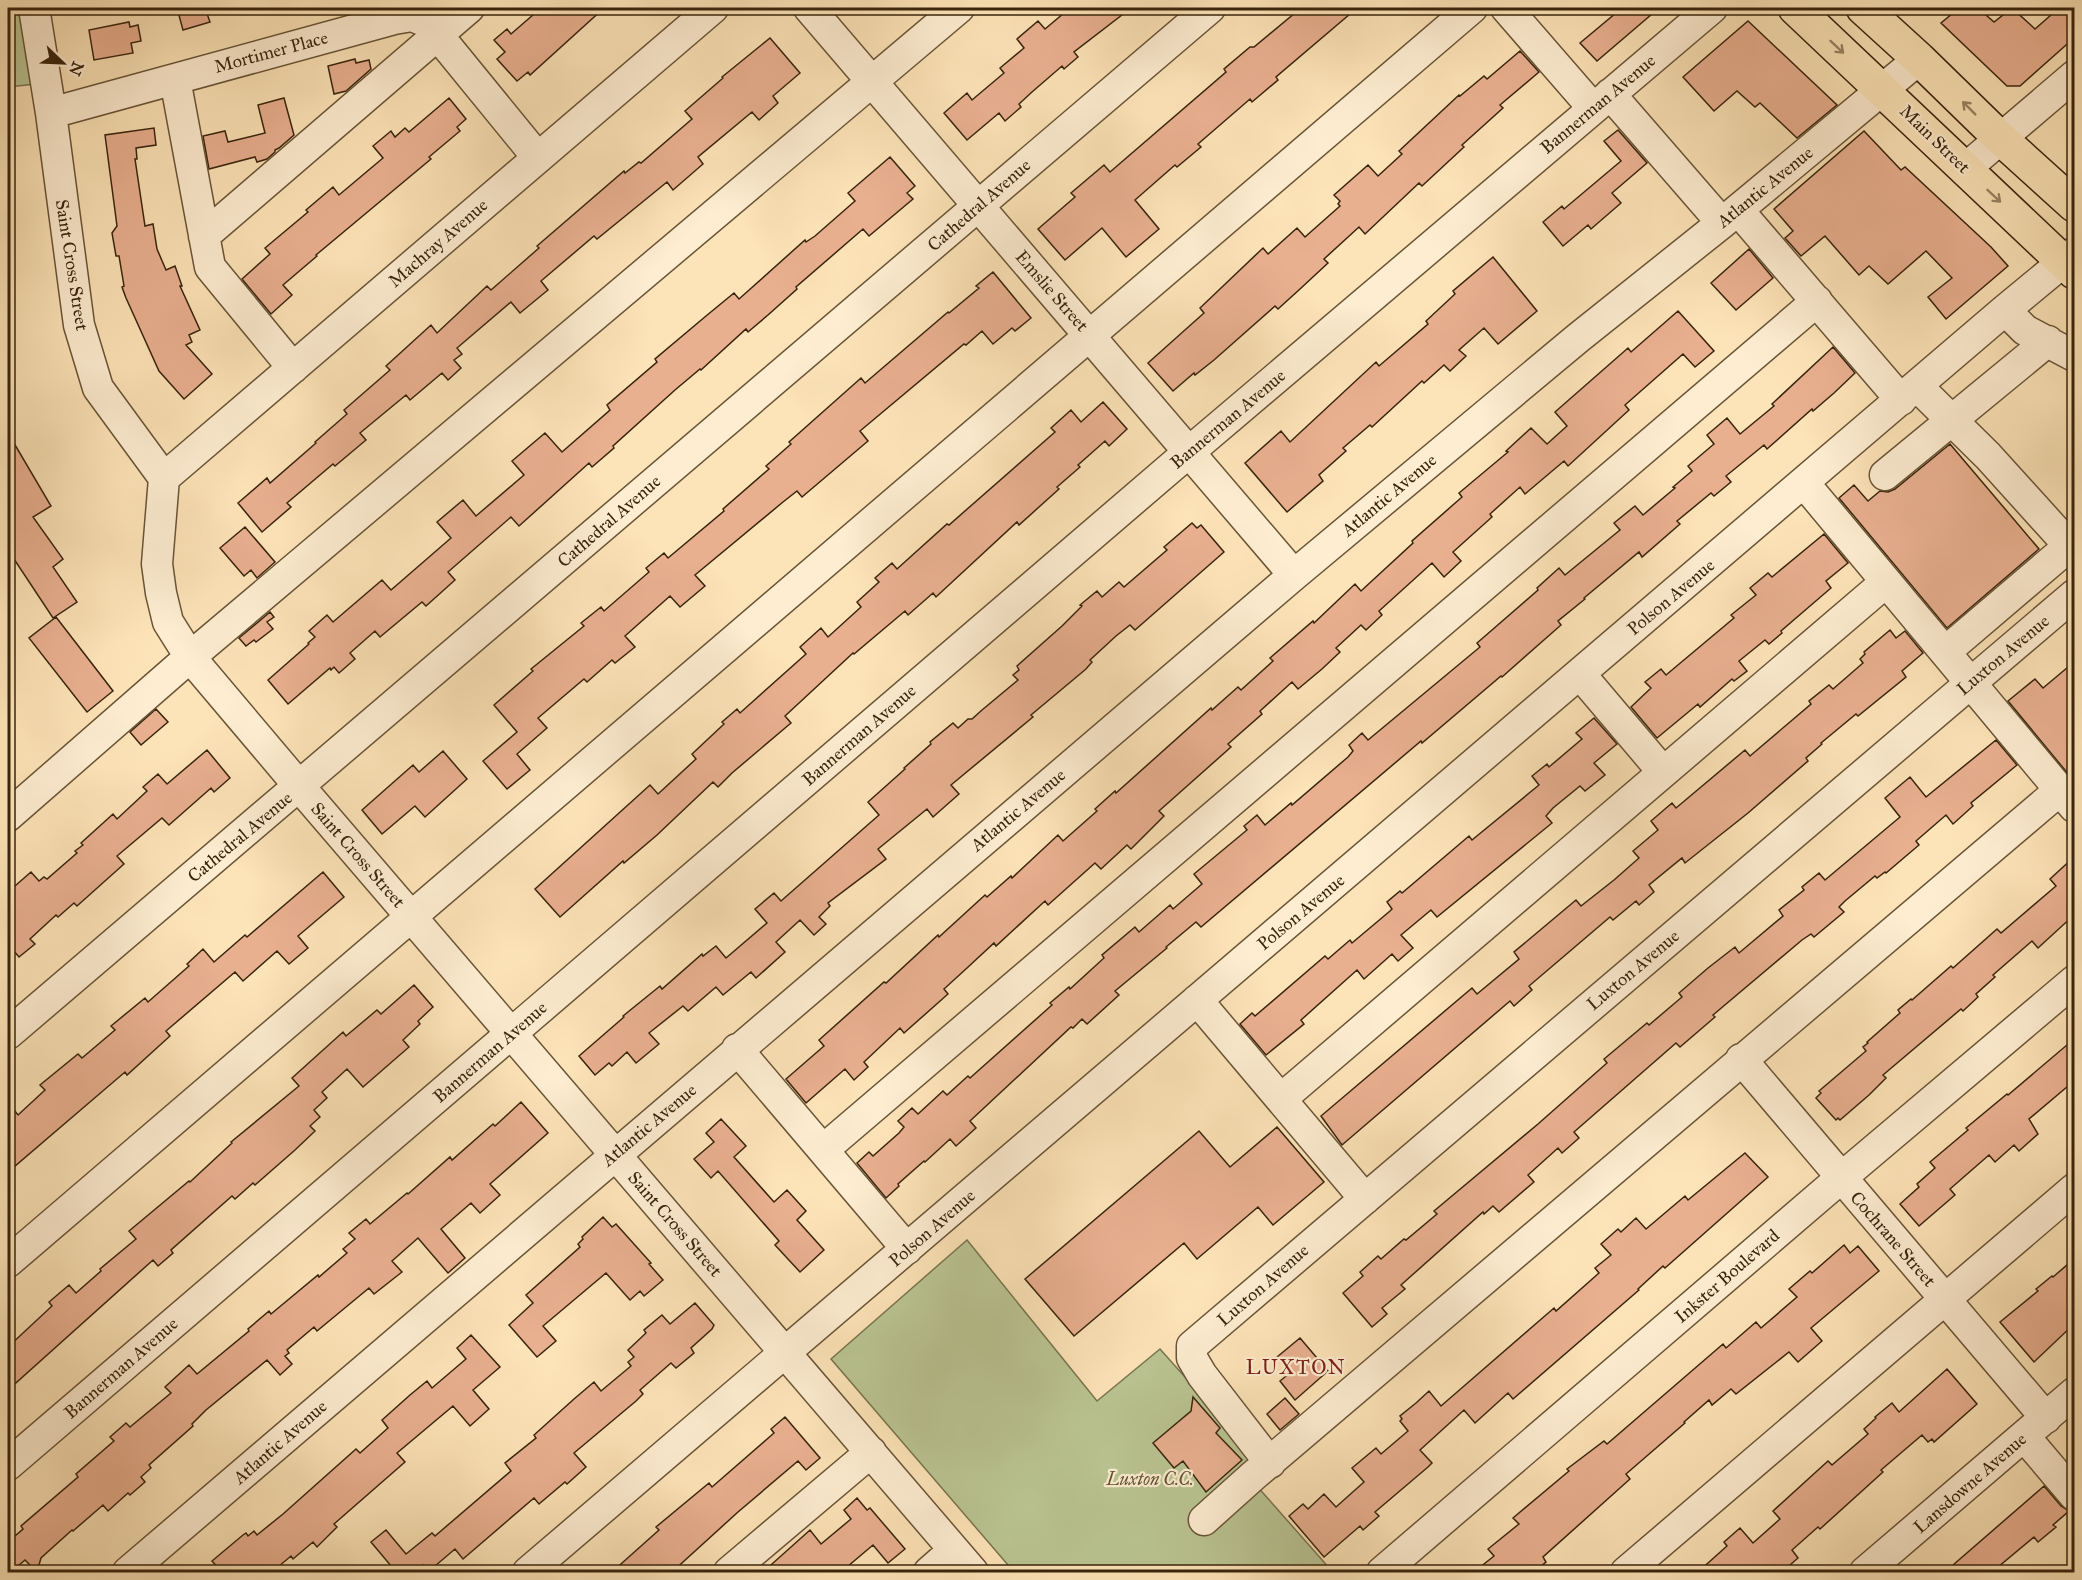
<svg xmlns="http://www.w3.org/2000/svg" width="2082" height="1580" font-family="'IM FELL Great Primer',serif">
<style>
.green{fill:#bac593;stroke:#797450;stroke-width:1.5}
.building{fill:#e9b090;stroke:#38240c;stroke-width:1.5}
.lines{fill:none;stroke-linecap:round;stroke-linejoin:round}
.minor-casing{stroke:#695437;stroke-width:33}
.major-casing{stroke:#38240c;stroke-width:36}
.minor{stroke:#feedd1;stroke-width:30}
.major{stroke:#fde4b8;stroke-width:33}
.oneway{stroke:#9a8462}
.labels{text-anchor:middle;stroke-width:4.5;stroke-linejoin:round;paint-order:stroke}
.street-label{font-size:18px;fill:#38240c;stroke:#feedd1}
.park-label{font-size:18px;font-style:italic;fill:#5f5434;stroke:#feedd1}
.neighbourhood-label{font-size:20px;letter-spacing:1.5px;fill:#7a1f14;stroke:#feedd1}
</style>
<rect width="100%" height="100%" fill="#fde4b8"/>
<filter id="stains"><feTurbulence type="fractalNoise" baseFrequency=".00333" numOctaves="4"/><feColorMatrix values="0 0 0 0 .2 0 0 0 0 .09 0 0 0 0 .02 0 0 0 .5 -.17"/></filter>
<radialGradient id="worn" r=".72"><stop offset=".6" stop-color="#630" stop-opacity="0"/><stop offset="1" stop-color="#630" stop-opacity=".3"/></radialGradient>
<path class="green" d="M8 8H23L36 84 8 87Z
M967 1240 1097 1401 1160 1349 1259 1460 1248 1476 1331 1570 1328 1572H1014L831 1359Z"/>
<path class="building" d="M177 8H205L210 22 183 30Z
M541 8H604L530 75 528 72 517 81 497 59 505 52 494 40 507 29 511 34Z
M1070 8H1131L1074 52 1078 57 1064 69 1062 66 1032 92 1019 104 1021 107 1005 121 999 113 967 140 944 113 967 93 972 100 1004 73 1000 68 1024 48 1017 39 1038 21 1045 29Z
M1301 8H1357L1276 77 1278 80 1252 102 1250 99 1198 144 1201 147 1177 167 1175 165 1135 200 1159 229 1126 257 1102 228 1065 260 1038 229 1075 197 1071 193 1104 165 1110 172 1226 72 1224 69 1250 47H1254Z
M1622 8H1659L1597 61 1580 43Z
M1959 8H1978L1994 22 2012 8 2035 29 2059 8H2064L2074 21V38L2020 86H2007L1941 23Z
M1748 21 1837 105 1797 138 1760 103 1755 107 1737 91 1714 111 1683 77Z
M129 22 130 27 138 25 141 41 131 43 133 53 94 60 89 30Z
M770 38 800 73 773 96 778 103 759 120 752 112 698 157 703 164 673 190 667 182 597 239 594 236 541 281 548 290 520 313 511 302 457 348 462 354 454 360 461 368 448 380 442 373 410 400 406 395 360 433 366 440 335 466 333 464 287 503 291 507 262 532 238 503 267 478 270 483 316 443 315 442 347 414 344 410 390 370 386 366 431 325 437 333 487 286 491 290 539 248 537 246 624 171 625 173 639 162 641 163 692 119 685 111 723 78 722 77Z
M1520 51 1539 72 1500 105 1503 108 1462 145 1464 147 1422 186 1419 183 1365 234 1359 227 1324 259 1328 263 1300 289 1278 309 1275 306 1214 360 1195 375 1194 373 1173 391 1148 363 1204 313 1200 308 1263 248 1268 254 1297 228 1305 237 1340 206 1338 204 1340 201 1334 195 1368 165 1378 176 1402 154 1399 151 1459 95 1460 96 1484 76 1487 79Z
M355 59 356 63 369 60 371 69 346 91 334 94 328 66Z
M284 98 294 135 279 148 275 150V152L267 159 257 162 255 157 209 169 203 136 225 131 228 142 265 133 258 105Z
M449 98 466 119 457 127 460 131 429 157 431 159 316 255 317 256 283 285 292 295 271 314 242 279 270 254 265 248 308 212 306 210 333 187 339 195 383 158 373 146 391 131 395 137 405 128 409 132Z
M154 128 156 145 136 148 137 159H135L145 226 153 224 157 249 166 270 175 266 182 286H180L200 330 189 335 192 342 186 345 212 374 184 399 159 371 126 298 122 287 124 286 119 256H116L112 233 117 226 105 135Z
M1618 130 1647 163 1612 193 1621 203 1591 229 1588 225 1563 246 1543 222 1562 206 1564 209 1621 161 1604 141Z
M1864 131 1901 170 1905 167 1991 247 2008 266 1946 319 1928 297 1952 278 1926 251 1888 284 1869 266 1859 275 1825 236 1801 256 1785 238 1793 231 1774 209Z
M890 157 915 186 907 193 913 199 869 236 863 229 796 287 797 289 768 315 748 332 746 329 701 370 700 369 675 390 613 446 614 448 592 467 589 463 519 526 511 517 448 572 455 580 426 606 422 602 380 637 375 631 350 653 355 659 339 673 334 667 331 670 330 668 288 704 268 680 309 644 308 643 315 637 309 631 327 615 333 622 382 580 391 590 451 538 437 522 463 500 476 516 524 475 512 461 545 433 562 452 610 410 607 405 657 362 655 359 706 316 734 293 739 299 805 240 806 242 815 236 855 201 848 193Z
M1749 249 1773 278 1736 310 1711 283Z
M1493 257 1537 311 1498 344 1484 328 1459 350 1466 356 1450 371 1444 365 1424 383 1422 381 1372 427 1370 425 1343 448 1346 451 1319 475 1323 481 1287 512 1245 463 1281 431 1290 442 1376 362 1379 366 1428 324 1426 321 1455 294 1453 291Z
M993 272 1031 318 1015 331 1012 328 993 344 982 331 966 345 964 344 860 431 868 441 802 497 797 491 783 502 695 575 705 586 680 607 670 596 625 636 635 647 615 663 612 660 587 682 584 679 538 718 547 728 517 754 530 770 507 789 483 761 517 732 494 705 533 671 531 669 584 626 581 623 601 607 604 611 649 572 646 568 664 553 668 558 724 511 723 509 769 469 766 466 791 444 789 442 861 378 865 383 948 312 949 313 979 288 976 286Z
M1678 311 1714 351 1695 367 1683 354 1625 405 1629 410 1568 466 1564 461 1525 494 1520 487 1490 514 1492 517 1453 552 1461 561 1444 577 1432 563 1379 611 1382 615 1366 630 1361 625 1336 648 1340 652 1322 669 1298 689 1292 682 1260 711 1262 714 1228 744 1231 747 1159 811 1164 816 1131 849 1127 845 1101 869 1095 863 1048 905 1045 901 996 946 994 943 967 968 944 989 948 994 904 1033 900 1028 864 1062 868 1067 854 1080 845 1069 806 1103 786 1079 824 1046 819 1040 884 982 886 983 938 935 939 937 985 895 987 897 1011 876 1012 878 1058 835 1063 841 1097 811 1095 809 1115 791 1116 793 1211 708 1212 710 1238 687 1241 690 1273 661 1270 658 1313 621 1314 623 1355 584 1361 591 1413 543 1412 541 1462 497 1459 493 1508 452 1506 451 1531 428 1547 444 1567 426 1555 412 1628 348 1631 352Z
M1833 347 1855 373 1834 393 1813 411 1812 409 1767 449 1764 445 1726 476 1731 482 1714 496 1711 493 1677 521 1680 524 1642 557 1639 552 1584 598 1585 599 1558 621 1561 625 1502 677 1501 676 1422 743 1421 741 1201 927 1196 922 1166 947 1167 948 1115 991 1119 995 1087 1024 1082 1019 1073 1028 1071 1027 970 1121 976 1128 956 1146 950 1139 925 1162 924 1161 898 1184 899 1186 886 1198 857 1163 869 1152 873 1156 899 1133 904 1127 898 1121 912 1108 918 1114 943 1091 947 1095 968 1076 970 1078 1052 1005 1050 1003 1069 987 1070 989 1104 958 1102 955 1135 927 1139 932 1170 905 1173 909 1202 884 1194 874 1247 830 1244 826 1257 815 1265 825 1291 803 1292 805 1348 757 1353 751 1349 745 1362 733 1368 740 1480 647 1477 643 1538 590 1537 588 1559 568 1565 575 1620 530 1614 523 1635 506 1643 515 1675 488 1673 487 1692 471 1688 466 1714 444 1707 435 1727 418 1740 434 1774 406 1772 404Z
M1103 402 1127 429 1109 446 1105 441 1078 465 1080 467 1057 487 1059 489 1019 525 1017 522 936 597 933 593 908 615 905 611 854 654 853 653 785 716 791 723 732 773 718 787 713 782 657 835 624 863 623 861 560 917 535 889 650 785 658 794 696 759 692 754 724 724 722 722 737 709 740 713 806 654 800 647 821 628 828 637 861 607 857 602 879 582 875 578 892 563 897 569 947 524 949 525 1055 432 1051 428 1071 410 1081 422Z
M8 433 51 506 33 517 63 559 53 567 77 602 53 618 8 550Z
M1950 444 2039 549 1947 628 1839 498 1854 485 1868 501 1880 491 1888 492 1895 489Z
M1192 523 1197 528 1201 525 1224 552 1135 630 1130 625 1116 636 1090 660 1092 662 1086 669 1031 715 1033 717 951 785 959 794 933 817 927 809 878 849 886 859 828 903 830 906 819 917 826 924 814 935 800 920 776 942 785 952 756 978 751 972 723 995 716 987 688 1011 683 1006 649 1033 659 1044 636 1063 627 1052 612 1066 609 1063 595 1075 579 1056 624 1017 623 1016 660 986 662 989 702 954 703 956 716 946 726 958 767 923 755 909 774 893 781 901 879 815 868 802 905 769 904 768 931 744 930 742 953 723 958 728 968 719H972L982 710 1018 680 1013 675 1019 670 1017 666 1062 626 1082 606 1080 605 1097 591 1102 597 1119 582 1124 587 1167 550 1164 547Z
M245 527 275 562 257 578 251 570 244 576 220 548Z
M1824 534 1848 563 1826 581 1831 588 1781 631 1782 633 1769 644 1765 640 1739 661 1747 671 1734 681 1732 679 1700 707 1698 704 1657 738 1631 707 1651 688 1645 682 1661 669 1666 675 1734 618 1731 615 1756 595 1750 588 1768 573 1772 577Z
M270 612 274 617 267 622 273 629 256 642 254 640 246 646 239 638Z
M56 617 113 691 87 712 29 638Z
M1890 630 1896 638 1905 631 1923 653 1902 671 1906 677 1858 716 1856 714 1821 743 1822 744 1806 758 1808 761 1748 813 1685 863 1682 858 1649 885 1654 892 1639 905 1636 901 1613 920 1610 917 1529 986 1532 990 1514 1006 1510 1001 1342 1145 1321 1116 1472 988 1477 994 1519 959 1514 952 1576 900 1581 906 1614 880 1639 858 1633 851 1658 830 1651 821 1672 803 1676 808 1745 750 1750 756 1811 704 1809 701 1829 685 1833 689 1863 663 1860 659 1865 654 1864 652Z
M2074 662V781L2008 701 2035 679 2043 688Z
M156 709 168 722 141 745 130 732Z
M1594 718 1617 744 1594 763 1605 775 1585 791 1580 786 1553 808 1546 816 1552 823 1437 917 1431 910 1401 935 1413 948 1398 961 1392 954 1364 979 1357 970 1301 1020 1304 1024 1266 1055 1240 1024 1252 1013 1255 1016 1325 956 1328 959 1350 940 1352 943 1390 911 1392 909 1387 902 1400 891 1402 893 1469 836 1472 840 1539 785 1532 776 1547 764 1549 767 1582 739 1576 733Z
M1996 740 2017 765 1971 803 1973 806 1953 824 1946 815 1916 841 1919 845 1886 873 1885 872 1877 878 1875 876 1845 901 1839 907 1844 912 1814 937 1811 934 1802 940 1713 1015 1715 1017 1680 1047 1676 1043 1574 1132 1579 1138 1562 1153 1558 1148 1528 1175 1534 1182 1499 1212 1493 1206 1484 1214 1483 1212 1401 1285 1405 1289 1382 1308 1387 1314 1372 1327 1343 1293 1363 1276 1360 1272 1378 1256 1381 1259 1404 1239 1406 1240 1437 1214 1434 1211 1538 1124 1607 1063 1604 1059 1647 1023 1649 1025 1682 997 1679 993 1708 968 1735 947 1739 953 1783 916 1779 910 1804 890 1802 887 1819 873 1825 880 1900 817 1885 798 1910 777 1926 797Z
M207 750 230 778 214 792 211 788 169 825 162 818 117 856 124 864 77 906 74 903 58 917 56 915 30 939 35 944 19 957 8 944V892L31 872 39 881 44 877 47 879 77 853 75 851 83 845 81 843 113 814 117 819 147 791 143 787 158 774 167 784Z
M443 751 467 779 425 817 415 806 382 834 362 810 413 765 419 772Z
M2074 857V915L2038 948 2032 941 1993 975 1995 977 1976 994 1978 997 1963 1011 1961 1009 1883 1075 1886 1078 1869 1095 1840 1120 1838 1118 1836 1120 1816 1098 1821 1093 1819 1091 1866 1051 1863 1047 1868 1043 1867 1042 1900 1013 1898 1010 1911 999 1912 1000 1951 966 1953 968 1997 929 2001 933 2056 886 2050 879Z
M323 872 344 897 298 936 308 948 289 964 277 951 243 981 235 972 166 1031 170 1036 127 1075 125 1072 8 1172V1102L18 1115 45 1090 40 1085 78 1054 82 1058 115 1030 111 1026 145 998 148 1002 189 966 187 964 203 949 214 962 245 935 247 937Z
M414 985 433 1007 418 1021 420 1024 403 1040 409 1047 363 1087 347 1069 322 1092 327 1098 314 1110 320 1117 310 1126 315 1131 295 1150 255 1185 253 1183 235 1199 232 1196 171 1250 173 1253 158 1266 153 1260 8 1390V1347L52 1306 49 1302 69 1285 76 1293 101 1271 100 1269 136 1239 129 1231 189 1181 190 1182 232 1143 231 1142 299 1086 292 1078 343 1032 346 1036 377 1010 381 1014Z
M2074 1039V1081L2029 1119 2038 1134 2019 1151 2014 1145 1995 1162 1989 1155 1950 1189 1955 1195 1919 1226 1900 1204 1919 1187 1917 1184 1935 1168 1930 1162 1968 1130 1966 1128 2007 1094 2008 1095Z
M521 1102 548 1133 490 1184 500 1195 480 1213 471 1203 441 1229 465 1258 448 1273 418 1238 392 1261 402 1272 374 1294 369 1288 317 1331 314 1327 287 1350 289 1353 285 1356 292 1364 280 1375 267 1360 206 1410 192 1424 193 1426 149 1465 151 1468 141 1477 145 1482 130 1495 128 1493 108 1511 103 1505 73 1531 72 1530 41 1558 37 1572 25 1560 11 1572H8V1542L23 1529 21 1526 78 1477 76 1474 114 1441 110 1437 126 1423 130 1427 171 1393 165 1387 189 1365 197 1374 249 1331 248 1329 269 1311 271 1314 318 1275 319 1277 347 1253 343 1249 355 1239 349 1233 366 1219 370 1224 407 1193 408 1194 450 1157 452 1160 493 1124 495 1126Z
M721 1119 746 1146 734 1157 774 1202 787 1190 806 1211 797 1220 824 1250 800 1272 775 1245 779 1241 718 1171 711 1178 694 1159 714 1142 706 1133Z
M1277 1127 1324 1182 1273 1225 1258 1207 1197 1259 1184 1243 1074 1336 1025 1279 1199 1131 1230 1167Z
M1745 1153 1768 1177 1665 1268 1663 1266 1638 1289 1639 1290 1513 1399 1508 1393 1475 1423 1464 1410 1420 1450 1432 1463 1428 1467 1375 1512 1379 1516 1363 1530 1360 1526 1324 1557 1289 1516 1303 1504 1308 1509 1324 1494 1336 1507 1364 1482 1352 1468 1376 1448 1381 1454 1408 1431 1400 1421 1402 1419 1400 1416 1416 1403 1429 1391 1441 1406 1554 1308 1556 1311 1599 1273 1595 1268 1611 1255 1601 1244 1618 1229 1621 1232 1636 1218 1646 1229 1685 1196 1688 1200Z
M603 1217 612 1227 616 1224 651 1263 649 1264 663 1280 644 1296 640 1291 630 1300 606 1273 543 1326 556 1341 537 1357 509 1325 533 1303 526 1295 580 1247 578 1244 583 1239 582 1237Z
M1844 1245 1850 1253 1858 1246 1879 1271 1811 1328 1822 1341 1798 1362 1789 1352 1736 1394 1731 1389 1712 1405 1709 1400 1684 1422 1685 1423 1626 1474 1630 1479 1543 1557 1546 1562 1534 1572H1474L1494 1556 1488 1549 1519 1524 1513 1518 1569 1471 1567 1469 1604 1441 1607 1444 1723 1344 1726 1348 1756 1322 1761 1328 1797 1297 1789 1289 1810 1271 1812 1273Z
M2074 1259V1324L2034 1362 2000 1322 2038 1291 2036 1289 2052 1276 2053 1277Z
M695 1303 714 1325 712 1329 691 1348 694 1353 676 1368 671 1363 640 1390 643 1394 636 1401 574 1453 586 1467 567 1484 565 1482 539 1504 534 1498 463 1559 455 1549 428 1572 423 1565 419 1569 421 1572H385L392 1567 371 1542 386 1530 406 1554 432 1533 435 1536 511 1471 505 1463 536 1438 534 1435 574 1399 594 1382 601 1391 631 1366 628 1362 634 1357 628 1350 646 1333 644 1330 662 1315 670 1324Z
M471 1335 500 1367 473 1390 489 1409 470 1426 453 1406 397 1453 405 1462 334 1524 337 1527 317 1547 313 1542 293 1559 291 1556 272 1572H222L212 1561 243 1535 246 1533 248 1536 254 1531 257 1535 283 1514 356 1449 360 1453 388 1428 382 1420 410 1395 427 1381 432 1388 466 1359 457 1348Z
M1300 1338 1328 1371 1295 1400 1280 1381 1291 1372 1277 1357Z
M1947 1369 1977 1404 1934 1442 1932 1439 1928 1442 1922 1435 1881 1470 1883 1472 1820 1529 1818 1527 1792 1550 1798 1558 1782 1572H1698L1727 1546 1724 1542 1740 1528 1753 1543 1780 1519 1773 1511 1828 1461 1832 1465 1868 1434 1864 1429 1876 1418 1875 1417 1892 1403 1899 1412Z
M1193 1397 1220 1428 1216 1433 1242 1460 1206 1492 1183 1461 1174 1468 1153 1443 1191 1411Z
M1285 1398 1299 1414 1280 1430 1267 1414Z
M785 1417 820 1458 806 1470 798 1461 738 1512 672 1572H612L659 1530 656 1527 709 1483 712 1487 774 1433 771 1429Z
M2044 1486 2061 1506 2069 1511 2053 1525 2056 1527 2038 1542 2034 1537 1992 1572H1945Z
M857 1498 867 1510 870 1508 905 1549 888 1563 873 1545 841 1572H763L810 1530 821 1544 851 1519 844 1510Z"/>
<g class="lines">
<defs>
<path id="minor" d="M34 8 51 113 79 325 98 388 164 478 157 564 161 593 168 622 190 657 299 786 973 1572
M809 8 1294 575
M1506 8 1593 108
M175 79 210 267 293 368
M1610 94 1722 223
M51 113 394 19 412 16 427 22 538 158
M1965 169 2074 76
M1738 210 1901 400
M204 236 469 8
M2005 310 2025 330 2074 356
M1917 386 1988 456 2074 551
M1885 475 2048 341
M164 478 713 8
M1804 483 2074 807
M1945 652 2074 542
M1580 674 1663 772
M8 816 190 657 959 8
M1197 1000 1365 1199
M8 1034 1210 8
M737 1049 907 1249
M1741 1059 2046 1418
M1281 1099 1886 582
M823 1150 1817 301
M8 1262 1472 8
M2024 1436 2074 1495
M1270 1463 1202 1375 1192 1358V1346L2074 595
M8 1465 1189 452 1712 8
M1204 1520 1253 1476 2060 790
M128 1572 1294 575 1578 338 1722 223 1919 59
M528 1572 2005 310 2074 253
M729 1572 871 1452
M929 1572 954 1550
M1382 1572 1841 1178 2074 981
M1626 1572 2074 1189
M1865 1572 2074 1393"/>
<path id="major" d="M1795 8 2074 272
M1863 8 1919 59 2000 138 2074 205"/>
</defs>
<use href="#minor" class="minor-casing"/>
<use href="#major" class="major-casing"/>
<use href="#minor" class="minor"/>
<use href="#major" class="major"/>
</g>
<defs><path id="oneway-shaft" d="M-6 0H5M1.5-3L5.5 0L1.5 3" fill="none" stroke-width="1.6" stroke-linecap="round" stroke-linejoin="round" transform="scale(1.5)"/></defs>
<g class="oneway">
<use href="#oneway-shaft" transform="translate(1837 47) rotate(43)"/>
<use href="#oneway-shaft" transform="translate(1969 108) rotate(-135)"/>
<use href="#oneway-shaft" transform="translate(1994 196) rotate(43)"/>
</g>
<g class="labels">
<g class="street-label">
<text transform="translate(271 52) rotate(-15)" y="6">Mortimer Place</text>
<text transform="translate(1598 104) rotate(-40)" y="6">Bannerman Avenue</text>
<text transform="translate(1935 139) rotate(44)" y="6">Main Street</text>
<text transform="translate(1765 187) rotate(-39)" y="6">Atlantic Avenue</text>
<text transform="translate(979 205) rotate(-41)" y="6">Cathedral Avenue</text>
<text transform="translate(438 243) rotate(-41)" y="6">Machray Avenue</text>
<text transform="translate(72 265) rotate(81)" y="6">Saint Cross Street</text>
<text transform="translate(1052 291) rotate(49)" y="6">Emslie Street</text>
<text transform="translate(1228 419) rotate(-40)" y="6">Bannerman Avenue</text>
<text transform="translate(1389 495) rotate(-40)" y="6">Atlantic Avenue</text>
<text transform="translate(609 521) rotate(-41)" y="6">Cathedral Avenue</text>
<text transform="translate(1671 597) rotate(-40)" y="6">Polson Avenue</text>
<text transform="translate(2003 655) rotate(-40)" y="6">Luxton Avenue</text>
<text transform="translate(859 735) rotate(-41)" y="6">Bannerman Avenue</text>
<text transform="translate(1018 810) rotate(-40)" y="6">Atlantic Avenue</text>
<text transform="translate(240 837) rotate(-40)" y="6">Cathedral Avenue</text>
<text transform="translate(358 855) rotate(49)" y="6">Saint Cross Street</text>
<text transform="translate(1301 912) rotate(-40)" y="6">Polson Avenue</text>
<text transform="translate(1633 970) rotate(-40)" y="6">Luxton Avenue</text>
<text transform="translate(490 1052) rotate(-41)" y="6">Bannerman Avenue</text>
<text transform="translate(649 1125) rotate(-40)" y="6">Atlantic Avenue</text>
<text transform="translate(675 1224) rotate(49)" y="6">Saint Cross Street</text>
<text transform="translate(932 1228) rotate(-41)" y="6">Polson Avenue</text>
<text transform="translate(1893 1239) rotate(49)" y="6">Cochrane Street</text>
<text transform="translate(1727 1276) rotate(-41)" y="6">Inkster Boulevard</text>
<text transform="translate(1263 1285) rotate(-41)" y="6">Luxton Avenue</text>
<text transform="translate(121 1368) rotate(-41)" y="6">Bannerman Avenue</text>
<text transform="translate(280 1442) rotate(-41)" y="6">Atlantic Avenue</text>
<text transform="translate(1970 1483) rotate(-41)" y="6">Lansdowne Avenue</text>
</g>
<g class="park-label">
<text x="1150" y="1485">Luxton C.C.</text>
</g>
<g class="neighbourhood-label">
<text x="1296" y="1374">LUXTON</text>
</g>
</g>
<rect width="2082" height="1580" fill="none" stroke="#fde4b8" stroke-width="30"/>
<rect x="9" y="9" width="2064" height="1562" fill="none" stroke="#38240c" stroke-width="3"/>
<rect x="15" y="15" width="2052" height="1550" fill="none" stroke="#38240c" stroke-width="1.5"/>
<g transform="translate(63 63) rotate(113)" stroke="#feedd1" stroke-width="4.5" paint-order="stroke">
<path d="M0-4.5L10 22L0 15L-10 22Z" fill="#38240c"/>
<text y="-9" font-size="16" font-weight="bold" text-anchor="middle" fill="#38240c">N</text>
</g>
<rect width="100%" height="100%" filter="url(#stains)"/>
<rect width="100%" height="100%" fill="url(#worn)"/>
</svg>
